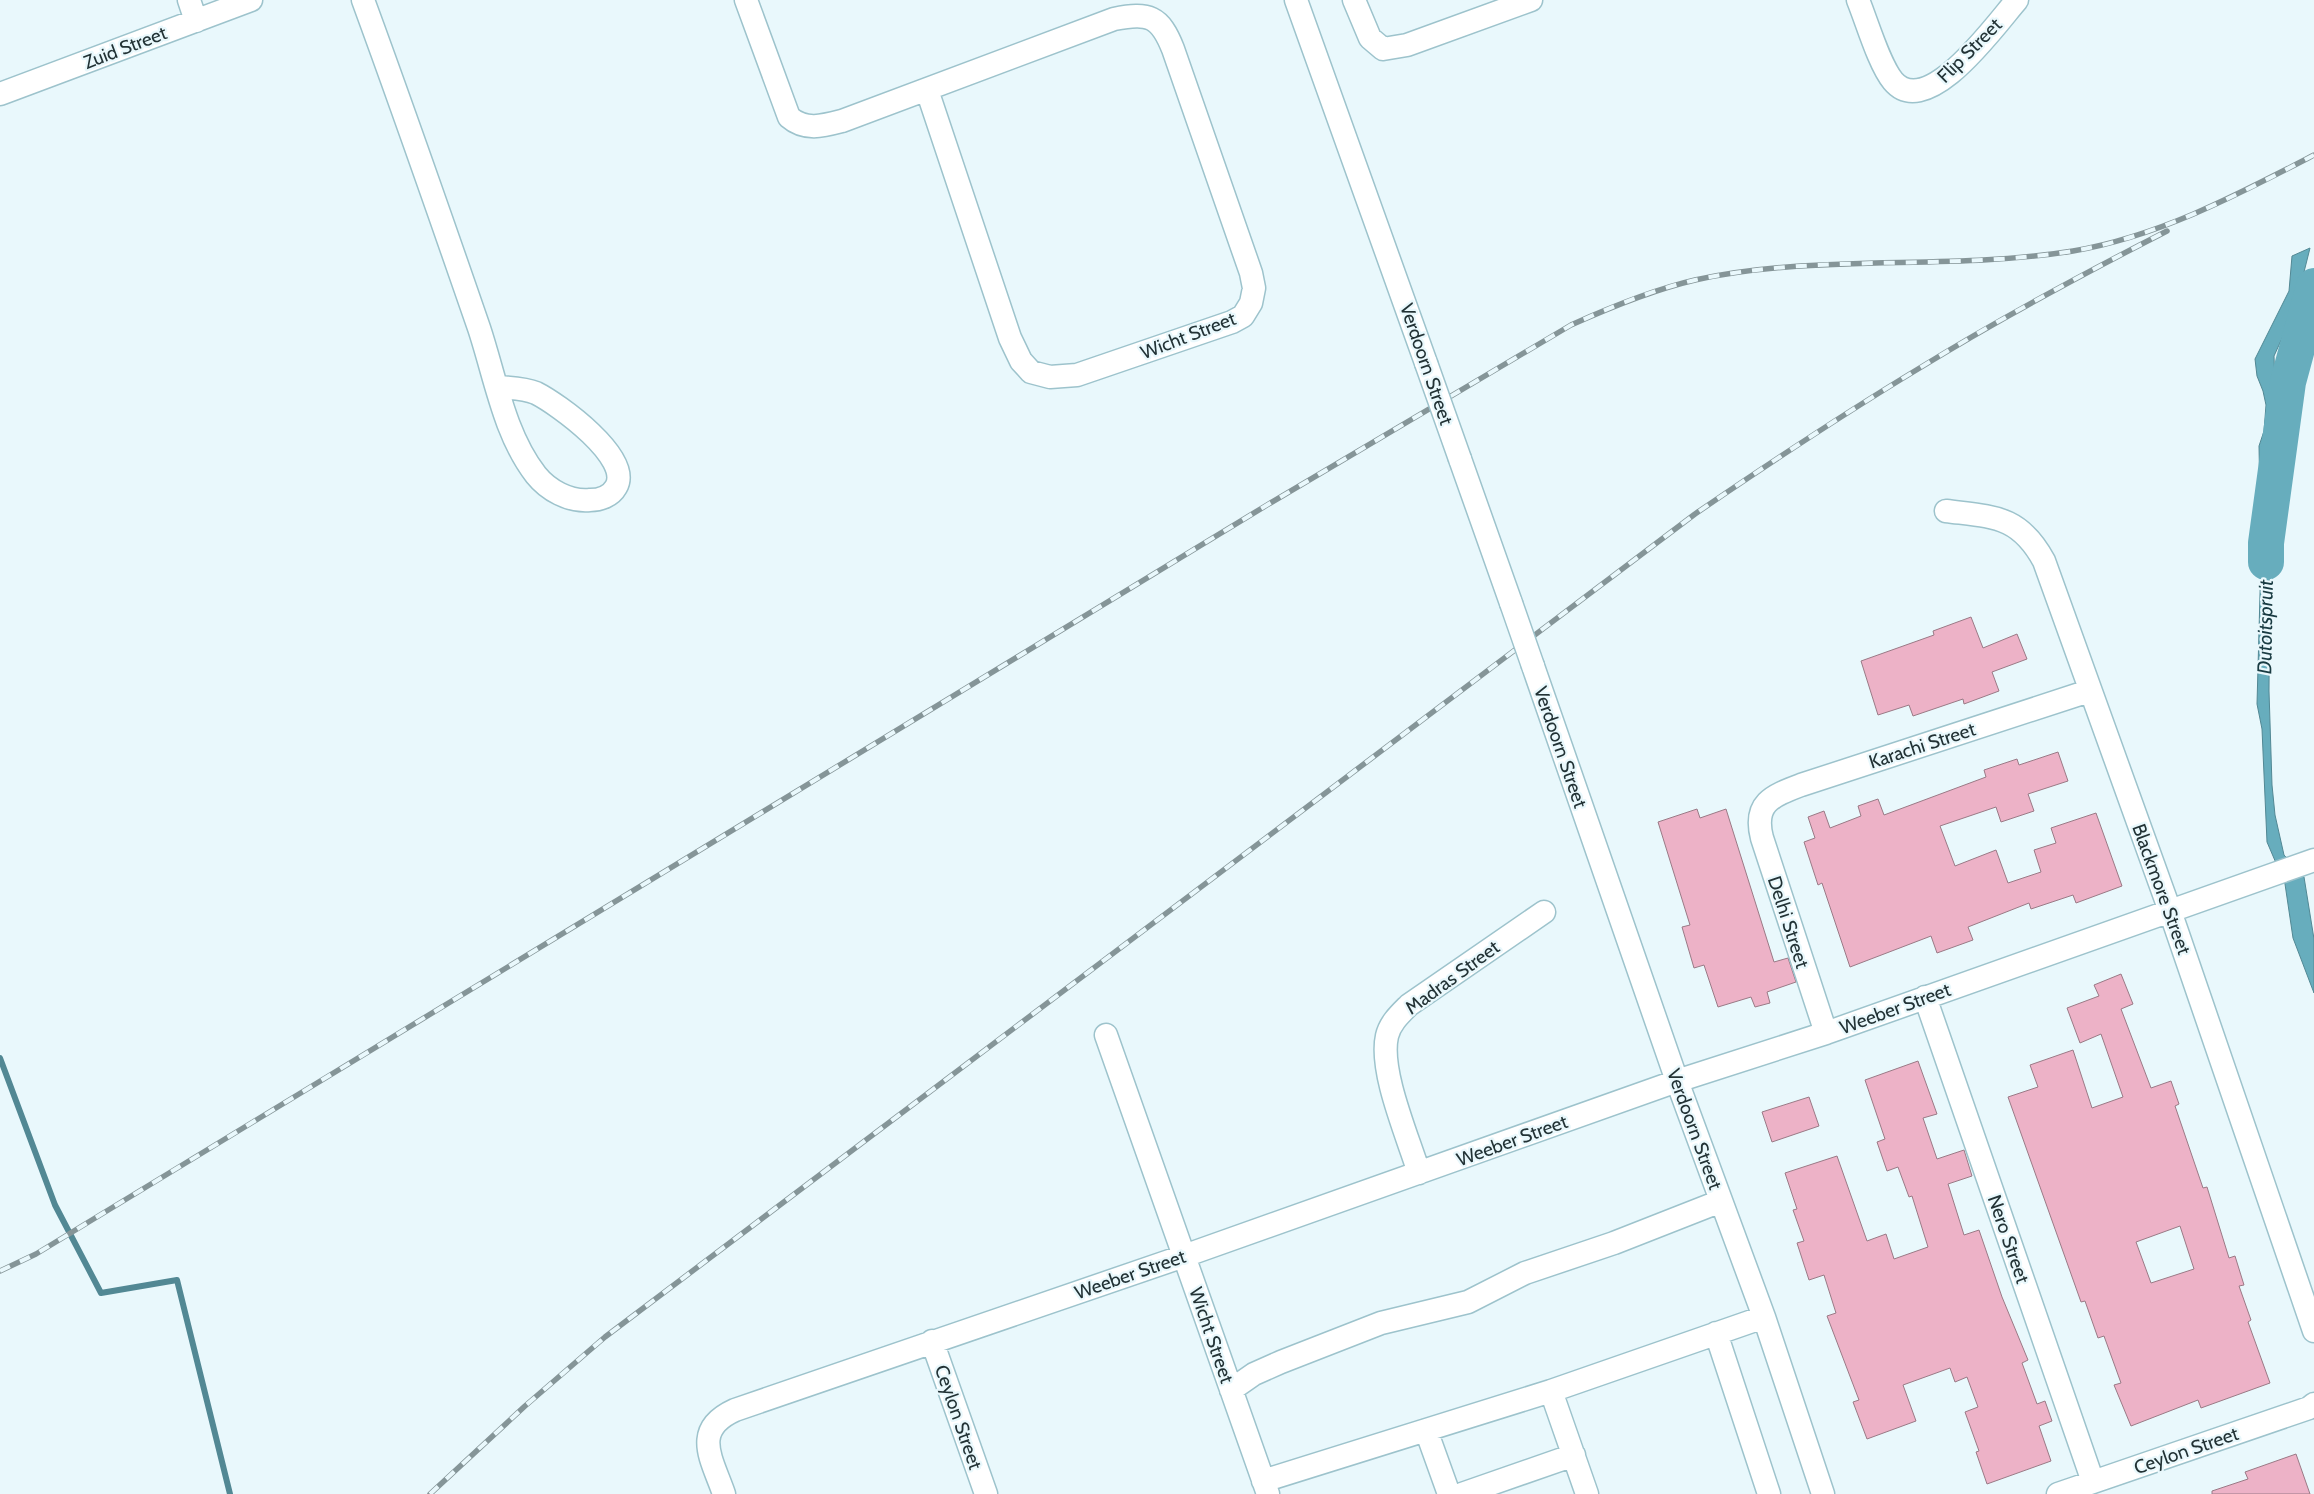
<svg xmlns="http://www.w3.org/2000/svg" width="2314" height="1494" font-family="Cabin,sans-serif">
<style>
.water{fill:#67adbd;stroke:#528894}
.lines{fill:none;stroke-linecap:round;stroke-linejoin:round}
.stream{stroke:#528894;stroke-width:6}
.river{stroke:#67adbd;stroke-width:36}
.building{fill:#edb2c7;stroke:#9a7a86;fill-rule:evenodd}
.minor-casing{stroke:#9dc3cc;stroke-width:25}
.minor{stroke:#fff;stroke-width:22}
.rail-casing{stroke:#859598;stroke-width:5.5}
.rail{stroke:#e9f8fc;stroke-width:4;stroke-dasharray:11;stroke-linecap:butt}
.minor-bridge-casing{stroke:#9dc3cc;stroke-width:25;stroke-linecap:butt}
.minor-bridge{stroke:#fff;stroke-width:22}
.labels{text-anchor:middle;stroke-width:4.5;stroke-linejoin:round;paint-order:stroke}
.street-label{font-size:19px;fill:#223235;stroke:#e9f8fc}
.water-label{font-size:20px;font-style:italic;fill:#193b42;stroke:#e9f8fc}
</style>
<rect width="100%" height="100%" fill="#e9f8fc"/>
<path class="water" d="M2310 248 2294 312 2274 356 2276 419 2270 520 2269 691 2272 785 2275 815 2284 855 2304 877 2314 939V993L2293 938 2285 884 2267 842 2262 729 2257 704 2261 558 2259 446 2264 431 2266 405 2263 391 2257 376 2255 359 2289 291 2292 256Z"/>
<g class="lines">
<path class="stream" d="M0 1058 55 1205 101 1293 177 1280 230 1494"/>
<path class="river" d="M2266 562V543L2288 382 2314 286"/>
</g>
<path class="building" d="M1971 617 1983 648 2017 634 2027 659 1992 672 1999 691 1964 704 1963 699 1913 716 1909 705 1878 715 1861 661 1934 635 1933 631Z
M2058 752 2068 781 2028 794 2034 811 2001 822 1996 807 1940 826 1955 866 1996 850 2008 883 2041 872 2034 850 2056 843 2051 828 2096 813 2122 886 2076 903 2073 895 2031 909 2029 903 1968 927 1973 940 1937 953 1931 936 1850 967 1822 883 1818 885 1804 842 1815 838 1808 817 1824 811 1830 828 1861 816 1858 806 1878 799 1884 815 1986 777 1984 770 2017 759 2019 765Z
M1697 809 1700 818 1726 809 1774 962 1788 958 1796 982 1767 992 1770 1003 1755 1007 1751 997 1718 1007 1704 965 1694 968 1682 927 1690 925 1658 822Z
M2121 974 2133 1004 2121 1009 2151 1088 2171 1081 2179 1104 2175 1106 2203 1188 2207 1187 2229 1258 2235 1256 2244 1285 2239 1286 2251 1320 2248 1322 2270 1383 2201 1408 2198 1400 2131 1426 2114 1385 2121 1383 2104 1336 2098 1338 2085 1301 2081 1302 2008 1097 2038 1087 2030 1065 2073 1050 2092 1108 2123 1097 2101 1034 2080 1043 2067 1008 2099 996 2094 985ZM2180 1226 2194 1269 2151 1283 2136 1242Z
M1918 1061 1937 1114 1923 1118 1937 1159 1964 1150 1972 1176 1948 1184 1964 1235 1979 1230 2002 1297 2028 1360 2022 1363 2037 1404 2045 1401 2052 1421 2039 1426 2051 1461 1987 1484 1976 1452 1979 1451 1965 1412 1978 1407 1967 1377 1955 1382 1950 1368 1903 1385 1916 1421 1867 1439 1853 1402 1859 1400 1827 1316 1836 1313 1824 1275 1809 1280 1797 1243 1804 1241 1793 1210 1797 1209 1785 1173 1837 1156 1867 1241 1886 1234 1894 1259 1928 1247 1912 1196 1909 1197 1898 1167 1887 1171 1877 1142 1885 1139 1865 1080Z
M1809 1097 1819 1126 1772 1142 1762 1112Z
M2296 1454 2310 1494H2212V1491L2248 1479 2245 1472Z"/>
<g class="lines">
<defs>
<path id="minor" d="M189 0 196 21
M363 0C403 109 441 218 479 328 495 376 504 434 536 475 548 490 569 502 590 500 600 500 611 496 616 487 633 458 558 404 536 393 524 388 510 388 498 387
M746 0 789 117C805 131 823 126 842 121L1114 19C1149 12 1160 16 1173 49L1251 273 1254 288 1251 303 1243 316 1232 322 1077 375 1050 377 1031 372 1021 361 1010 338 927 90
M1296 0 1426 363
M1354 0 1370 38 1383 49 1407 45 1531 0
M1858 0C1867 22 1879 64 1893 81 1927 122 1996 24 2017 0
M0 94 251 0
M1460 459 1511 603
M1946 511C1993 517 2019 515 2044 561L2170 911 2314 1331
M1533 666 1677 1081 1764 1317 1823 1494
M1925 997 2093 1482
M1826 1033 1762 838C1753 803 1772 796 1801 785L2089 691
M1106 1035 1268 1494
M1419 1173C1408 1137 1379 1071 1387 1036 1390 1023 1400 1014 1409 1005L1544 912
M1716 1333 1769 1494
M932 1341 986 1494
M1231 1390 1254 1374 1281 1362 1381 1323 1468 1302 1525 1273 1614 1243 1721 1201
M1551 1391 1587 1494
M1426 1430 1449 1494
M1263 1481 1551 1391 1764 1317
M724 1494C712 1459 691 1430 735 1410L1184 1256 1677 1081 1826 1033 2314 860
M1462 1494 1574 1455
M2058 1494 2309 1408 2314 1404"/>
</defs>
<use href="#minor" class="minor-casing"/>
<use href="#minor" class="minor"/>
<defs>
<path id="rail" d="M0 1271 36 1254 1267 505 1571 325C1611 307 1652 290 1695 280 1818 253 1949 271 2073 251 2160 236 2237 195 2314 155
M430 1494 525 1406 605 1337 1695 514C1768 464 1842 415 1918 369 1999 319 2083 274 2167 231"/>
</defs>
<use href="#rail" class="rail-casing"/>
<use href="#rail" class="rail"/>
<defs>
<path id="minor-bridge" d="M1426 363 1460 459
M1511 603 1533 666"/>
</defs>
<use href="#minor-bridge" class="minor-bridge-casing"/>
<use href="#minor-bridge" class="minor-bridge"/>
</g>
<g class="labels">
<g class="street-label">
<text transform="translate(125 47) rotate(-21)" y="7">Zuid Street</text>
<text transform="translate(1969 50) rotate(-45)" y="7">Flip Street</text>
<text transform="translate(1188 335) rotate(-21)" y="7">Wicht Street</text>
<text transform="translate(1427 364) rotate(71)" y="7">Verdoorn Street</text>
<text transform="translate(1922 745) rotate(-18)" y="7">Karachi Street</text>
<text transform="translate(1561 747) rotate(71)" y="7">Verdoorn Street</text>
<text transform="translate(2162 889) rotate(70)" y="7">Blackmore Street</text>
<text transform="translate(1789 922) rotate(72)" y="7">Delhi Street</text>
<text transform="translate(1452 977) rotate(-36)" y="7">Madras Street</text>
<text transform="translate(1895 1008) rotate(-20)" y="7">Weeber Street</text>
<text transform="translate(1695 1129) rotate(70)" y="7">Verdoorn Street</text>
<text transform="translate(1512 1140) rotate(-20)" y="7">Weeber Street</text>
<text transform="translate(2009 1239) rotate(71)" y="7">Nero Street</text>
<text transform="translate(1130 1274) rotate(-19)" y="7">Weeber Street</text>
<text transform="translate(1212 1335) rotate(71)" y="7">Wicht Street</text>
<text transform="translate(959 1417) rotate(71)" y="7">Ceylon Street</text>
<text transform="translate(2186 1450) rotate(-19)" y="7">Ceylon Street</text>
</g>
<g class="water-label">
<text transform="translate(2265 627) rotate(-89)" y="7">Dutoitspruit</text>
</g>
</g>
</svg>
